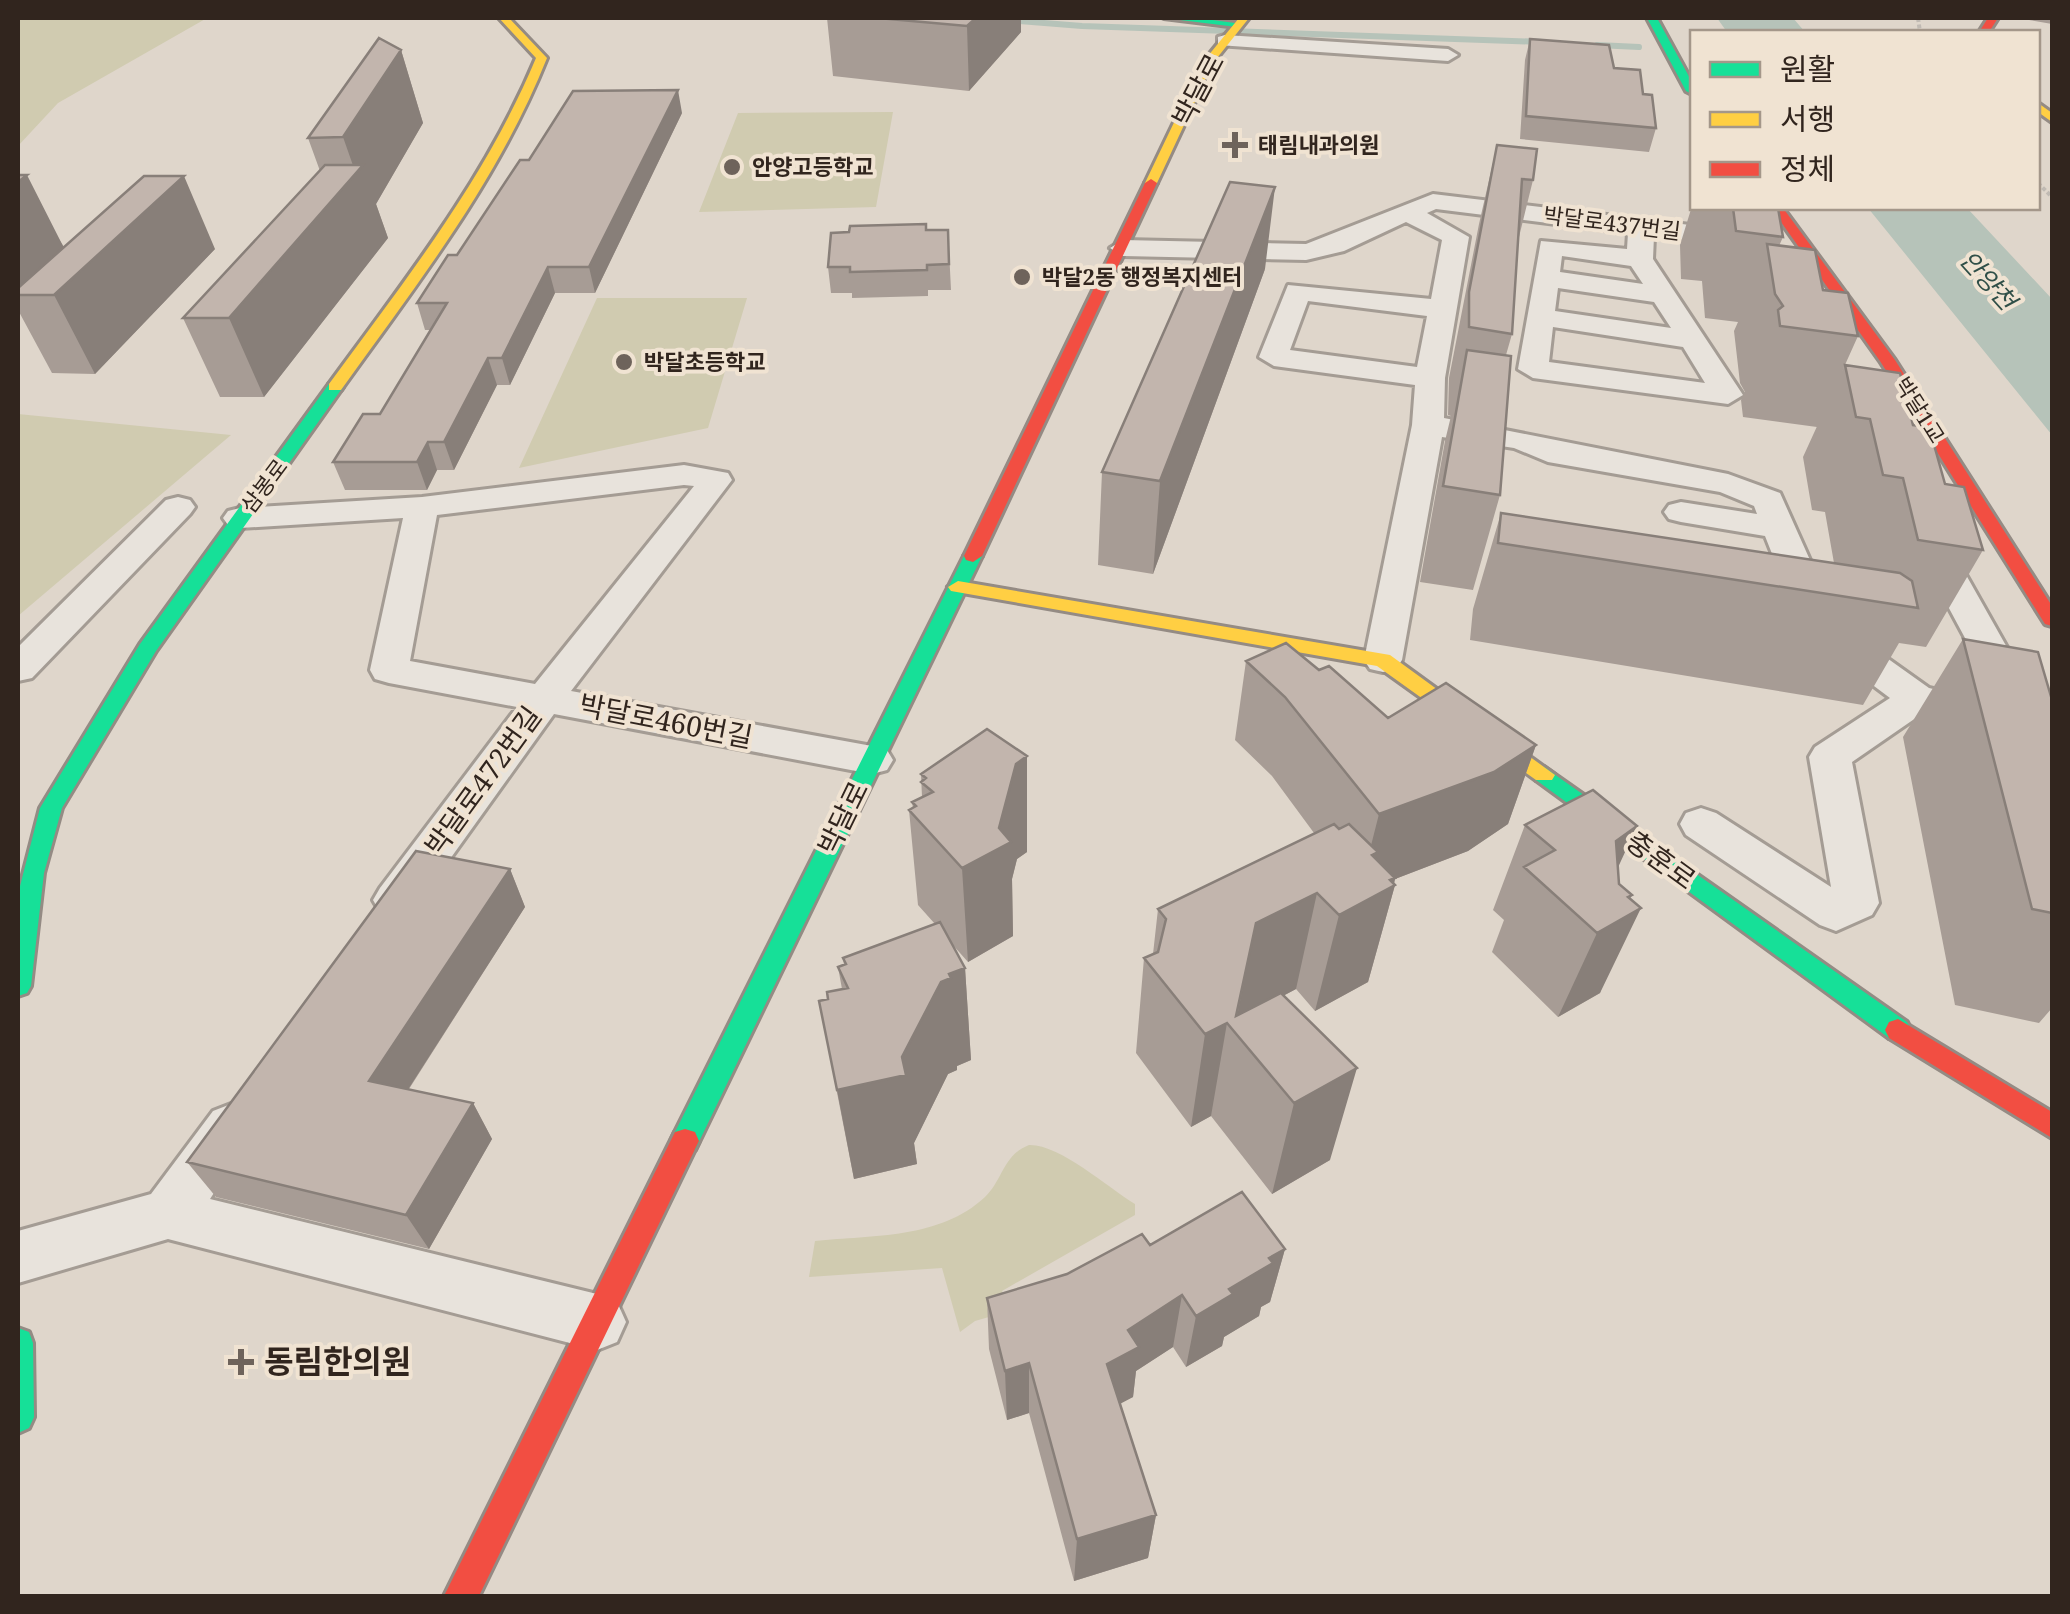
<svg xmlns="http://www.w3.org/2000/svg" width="2070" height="1614" font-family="'Noto Serif','Noto Sans KR',serif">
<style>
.green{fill:#d0cbb0}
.water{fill:#b6c3b9}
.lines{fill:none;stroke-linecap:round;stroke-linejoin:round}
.stream{stroke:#b6c3b9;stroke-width:6}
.street-casing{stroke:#a49c94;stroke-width:6}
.fast-casing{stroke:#948b84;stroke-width:6}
.slow-casing{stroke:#948b84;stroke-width:6}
.jam-casing{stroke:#948b84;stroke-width:6}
.path{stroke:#c0bab3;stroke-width:4;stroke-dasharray:4 2.5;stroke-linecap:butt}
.street{fill:#e8e3dc;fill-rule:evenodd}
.fast{fill:#16e098;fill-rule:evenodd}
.slow{fill:#ffcf43;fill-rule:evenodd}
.jam{fill:#f24e42;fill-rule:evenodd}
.wall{fill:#a79c95}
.shaded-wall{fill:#887f79}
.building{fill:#c2b5ad;stroke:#887f79;stroke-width:2.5}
.poi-dot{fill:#6e635b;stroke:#f0e3d2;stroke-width:4}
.labels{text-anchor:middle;stroke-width:8;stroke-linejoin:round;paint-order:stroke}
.far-poi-label{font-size:22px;font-weight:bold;fill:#31251e;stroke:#f0e3d2;text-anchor:start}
.far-street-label{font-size:22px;fill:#31251e;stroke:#f0e3d2}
.far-water-label{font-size:25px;font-style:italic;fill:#304f48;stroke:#f0e3d2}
.street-label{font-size:28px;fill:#31251e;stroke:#f0e3d2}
.near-poi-label{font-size:32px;font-weight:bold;fill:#31251e;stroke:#f0e3d2;text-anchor:start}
</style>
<rect width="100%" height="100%" fill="#dfd6cb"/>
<path class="green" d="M18 18H207L58 103 18 146Z
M893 112 876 207 699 212 738 113Z
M597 298H747L708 428 519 468Z
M18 414 231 435 18 616Z
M1029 1145C1059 1144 1106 1186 1135 1204V1215L1002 1291 1013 1310 975 1321 960 1332 942 1268 809 1277 815 1241C873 1235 940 1239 985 1197 1003 1180 1003 1155 1029 1145Z"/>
<path class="water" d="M1717 18H1793L1805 32H1727Z
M1868 208H1967L2052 299V435Z"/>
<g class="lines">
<path class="stream" d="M983 18 1082 26 1543 42
M1597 45 1639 47"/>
<defs>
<path id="street" d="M1225 35 1448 49 1458 55 1448 61 1218 45V37Z
M1433 194 1740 231 1753 239 1740 247 1654 236 1653 259 1743 395 1728 404 1533 378 1518 369 1541 241 1627 249 1628 233 1436 209 1427 213 1469 237 1445 378 1444 418 1728 474 1780 493 1814 569 1856 636 1929 688 1994 703 2000 712 1994 721 1980 725 1923 713 1852 762 1879 903 1872 915 1836 931 1820 925 1686 835 1680 824 1686 813 1701 808 1716 813 1831 887 1809 757 1815 747 1890 698 1830 653 1778 569 1765 536 1681 522 1669 519 1664 512 1669 505 1681 502 1757 514 1754 506 1720 492 1548 462 1514 448 1442 437 1402 660 1396 669 1383 672 1370 669 1364 660 1412 425 1415 385 1274 366 1259 357 1288 285 1431 299 1442 240 1406 222 1344 251 1306 260 1123 256 1110 248 1123 240 1306 244ZM1562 256 1631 266 1643 284 1560 272ZM1558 288 1654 302 1671 328 1555 311ZM1308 301 1427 316 1417 367 1290 350ZM1553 327 1683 347 1705 383 1549 362Z
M684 465 728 473 732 480 571 691 872 746 887 750 893 760 887 770 872 774 554 714 412 912 396 917 380 912 373 900 380 888 517 707 389 683 375 679 370 670 403 518 240 528 228 525 223 518 228 511 240 508 422 497ZM684 485 694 486 535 684 410 661 437 515Z
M178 497 190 500 195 507 190 514 32 678 18 681V647L166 500Z
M1931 533 1943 536 1948 543 2052 727V776L2037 772 1914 543 1919 536Z
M231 1104 249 1111 257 1127 210 1199 597 1294 617 1302 626 1322 617 1342 597 1350 168 1239 18 1283V1231L151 1194 213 1111Z"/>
<path id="fast" d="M1164 18H1198L1242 24 1237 27Z
M1647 18H1657L1692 82V94L1686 91Z
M329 384 343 387 156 651 62 808 44 873 31 986 27 993 18 996V894L40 808 140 644Z
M973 550 982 556 695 1150 685 1153 675 1150 671 1141 675 1132 964 556Z
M1544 767 1907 1022 1911 1030 1907 1038 1898 1041 1889 1038 1536 780 1533 775 1536 770Z
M18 1328 29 1332 33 1343 34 1417 29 1428 18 1433Z"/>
<path id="slow" d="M499 18H509L547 58C498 181 417 284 341 390H329V384C406 279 486 178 536 58Z
M1239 18H1249L1213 63 1157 183 1146 186 1145 183 1203 62Z
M2038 103 2052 113V122L2038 112Z
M958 581 1390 655 1555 775 1552 780H1536L1377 666 951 591 948 587Z"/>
<path id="jam" d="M1988 18H1998L1989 32H1979Z
M1151 179 1157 183 982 556 973 562 966 560 964 556 1145 183Z
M1771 208H1783L1895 360 2052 606V626L2045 624 1880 361Z
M1898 1019 2052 1112V1138L1889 1038 1885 1030 1889 1022Z
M685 1129 695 1132 699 1141 479 1596H444L675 1132Z"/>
</defs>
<use href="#street" class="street-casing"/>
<use href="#fast" class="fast-casing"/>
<use href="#slow" class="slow-casing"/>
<use href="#jam" class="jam-casing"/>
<path class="path" d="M1918 18 1920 32
M2038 183 2052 197"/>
<use href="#street" class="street"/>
<use href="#fast" class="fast"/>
<use href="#slow" class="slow"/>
<use href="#jam" class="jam"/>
</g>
<path class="wall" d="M827 18H1021V32L969 91 833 76Z
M2030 18H2052V24L2029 20Z
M1530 39 1614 68 1643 94 1656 128 1649 152 1520 139 1525 60Z
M401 50 423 123 376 204 388 238 264 397H220L183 318 320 171 308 138Z
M682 113 595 293H555L510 385H497L454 470H437L427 490H345L333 462 380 414 431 330H425L417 303 457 255 529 160Z
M1497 145 1533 180 1518 241 1512 334 1506 355 1500 495 1473 590 1420 582 1445 441 1451 416 1448 415 1449 378 1479 224Z
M18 175 64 247 215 249 95 374 52 373 18 310Z
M1692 206 1778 208 1783 237 1779 246 1823 290 1858 336 1817 427 1743 417 1741 400 1745 392 1740 383 1734 331 1738 322 1705 318 1702 281 1681 279 1680 245Z
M926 230H948L951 290H928V296L852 298V293H831L828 267Z
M1265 269 1153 574 1098 565 1102 472Z
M1845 365 1913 425 1983 550 1926 647 1899 643 1863 705 1470 640 1473 609 1501 513 1834 563 1825 512 1812 510 1803 457Z
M1963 639 2052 700V1008L2039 1023 1955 1005 1903 737Z
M1246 661 1319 670 1388 718 1536 745 1508 824 1468 851 1395 879 1394 884 1395 885 1368 982 1315 1011 1296 989 1283 996 1330 1160 1272 1194 1211 1116 1191 1127 1136 1053 1144 958 1153 954 1158 909 1314 833 1272 776 1235 740Z
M1027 756V852L1017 859 1012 879 1013 936 968 962 952 944 965 968 971 1060 957 1066V1070L948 1074 914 1143 917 1164 854 1179 819 1001 828 999 842 989 838 967 844 965 843 958 935 924 918 905 909 810 913 808 912 802 922 797 921 774Z
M1525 825 1618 867 1619 884 1630 899 1600 993 1558 1017 1492 952 1504 920 1493 910Z
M510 869 525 907 409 1089 473 1103 492 1139 429 1249 216 1197 187 1162Z
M1150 1245 1285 1249 1270 1302 1261 1307 1259 1316 1224 1337 1222 1346 1186 1367 1173 1347 1136 1371 1133 1397 1120 1403 1156 1515 1148 1558 1074 1581 1029 1413 1007 1420 989 1349 987 1298 1067 1274Z"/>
<path class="shaded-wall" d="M976 18H1021V32L969 91 967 26Z
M401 50 423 123 376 204 388 238 264 397 229 318 356 174 343 137Z
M678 90 682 113 595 293 589 267Z
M27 175 64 248 18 289V182Z
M184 176 215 249 95 374 54 295Z
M1275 187 1265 269 1153 574 1160 481Z
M548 267 555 293 510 385 502 358Z
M488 358 497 385 454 470 444 442Z
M428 442 437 470 427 490 417 462Z
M1536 745 1508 824 1468 851 1395 879 1393 887 1395 885 1368 982 1315 1011 1339 915 1359 893 1379 814Z
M1027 756V852L1017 859 1012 879 1013 936 968 962 962 868 999 828 1016 764Z
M1637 826 1598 911 1616 841Z
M510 869 525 907 391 1116 369 1081Z
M1317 893 1296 989 1239 1019 1234 1031 1256 923Z
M1632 895 1620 920 1641 908 1600 993 1558 1017 1597 933 1628 897Z
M965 968 971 1060 957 1066V1070L948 1074 914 1143 917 1164 854 1179 837 1090 902 1057 941 982 949 974Z
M1227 1023 1211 1116 1191 1127 1205 1034Z
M1357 1068 1330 1160 1272 1194 1294 1103Z
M473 1103 492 1139 429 1249 406 1215Z
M1285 1249 1270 1302 1261 1307 1259 1316 1224 1337 1222 1346 1186 1367 1196 1316 1269 1258Z
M1182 1295 1173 1347 1136 1371 1133 1397 1103 1413 1107 1364 1128 1330Z
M1029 1363V1413L1007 1420 1005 1371Z
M1156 1515 1148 1558 1074 1581 1077 1539Z"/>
<path class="building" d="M878 18H976L967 26Z
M379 38 401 50 343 137 308 138Z
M1530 39 1609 45 1614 68 1640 70 1643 94 1652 95 1656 128 1526 116Z
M678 90 589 267H548L502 358H488L444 442H428L417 462H333L363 414H380L447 303H417L448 255H457L520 160H529L573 91Z
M1497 145 1537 149 1533 180 1522 179 1512 334 1469 327V292Z
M325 165H363L229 318H183Z
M18 175H27L18 182Z
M144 176H184L54 295H18V288Z
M1230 182 1275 187 1160 481 1102 472Z
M1733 208H1778L1783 237 1736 231Z
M926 224V230H948L949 264 927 265V270L850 272V267H828L831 233 849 232 850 226Z
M1767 244 1815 250 1823 290 1848 293 1858 336 1780 326 1778 310 1783 306 1775 294Z
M1467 350 1511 356 1500 495 1443 486Z
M1845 365 1900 373 1913 425 1929 427 1945 484 1964 487 1983 550 1918 540 1903 478 1883 475 1870 419 1856 417Z
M1501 513 1900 573 1912 581 1918 608 1498 543Z
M1963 639 2038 652 2052 700V913L2032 909Z
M1286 643 1319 670 1329 666 1388 718 1446 683 1536 745 1494 772 1379 814 1285 697 1246 661Z
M987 729 1027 756 1016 764 999 828 1011 842 962 868 909 810 916 806 912 802 933 792 921 782 926 778 921 774Z
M1593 790 1637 826 1616 841 1619 884 1632 895 1628 897 1641 908 1597 933 1524 867 1555 850 1525 825Z
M1334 824 1339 829 1349 824 1378 852 1372 855 1395 878 1390 880 1395 885 1339 915 1317 893 1256 923 1236 1016 1281 993 1357 1068 1294 1103 1227 1023 1205 1034 1144 958 1158 952 1166 919 1158 909Z
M416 851 510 869 369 1081 473 1103 406 1215 187 1162Z
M940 922 965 968 949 974 951 978 941 982 902 1057 906 1075 837 1090 819 1001 828 999 827 992 848 988 838 967 846 964 843 958Z
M1242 1192 1285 1249 1269 1258 1273 1263 1229 1289 1233 1294 1196 1316 1182 1295 1128 1330 1139 1347 1107 1364 1156 1515 1077 1539 1029 1363 1005 1371 987 1298 1067 1274 1142 1234 1150 1245Z"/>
<g class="poi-dot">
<path d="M1230 130h10v10h10v10h-10v10h-10v-10h-10v-10h10z"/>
<circle cx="732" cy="167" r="10"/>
<circle cx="1022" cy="277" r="10"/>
<circle cx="624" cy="362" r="10"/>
<path d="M236 1347h10v10h10v10h-10v10h-10v-10h-10v-10h10z"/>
</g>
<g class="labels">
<g class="far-poi-label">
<text x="1258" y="153">태림내과의원</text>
<text x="752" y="175">안양고등학교</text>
<text x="1042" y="285">박달2동 행정복지센터</text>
<text x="644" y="370">박달초등학교</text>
</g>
<g class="far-street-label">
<text transform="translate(1612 223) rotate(7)" y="8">박달로437번길</text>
<text transform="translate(1920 410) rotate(58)" y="8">박달1교</text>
<text transform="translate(264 486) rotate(-53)" y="8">삼봉로</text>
</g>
<g class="far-water-label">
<text transform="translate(1988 280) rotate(48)" y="9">안양천</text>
</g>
<g class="street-label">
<text transform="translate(1198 90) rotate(-62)" y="10">박달로</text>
<text transform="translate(666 721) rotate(11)" y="10">박달로460번길</text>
<text transform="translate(483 781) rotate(-54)" y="10">박달로472번길</text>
<text transform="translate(843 818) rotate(-64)" y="10">박달로</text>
<text transform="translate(1661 860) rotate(36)" y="10">충훈로</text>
</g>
<g class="near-poi-label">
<text x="264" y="1373">동림한의원</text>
</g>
</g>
<rect width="2070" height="1614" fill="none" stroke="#31251e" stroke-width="40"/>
<rect x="1690" y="30" width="350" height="180" fill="#f0e3d2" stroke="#a4978a" stroke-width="2.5"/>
<rect x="1710" y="62" width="50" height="15" fill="#16e098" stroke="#a4978a" stroke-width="2.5"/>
<text x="1780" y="80" font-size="30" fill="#31251e">원활</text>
<rect x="1710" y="112" width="50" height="15" fill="#ffcf43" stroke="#a4978a" stroke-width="2.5"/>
<text x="1780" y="130" font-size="30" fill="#31251e">서행</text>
<rect x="1710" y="162" width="50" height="15" fill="#f24e42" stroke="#a4978a" stroke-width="2.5"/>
<text x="1780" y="180" font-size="30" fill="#31251e">정체</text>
</svg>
